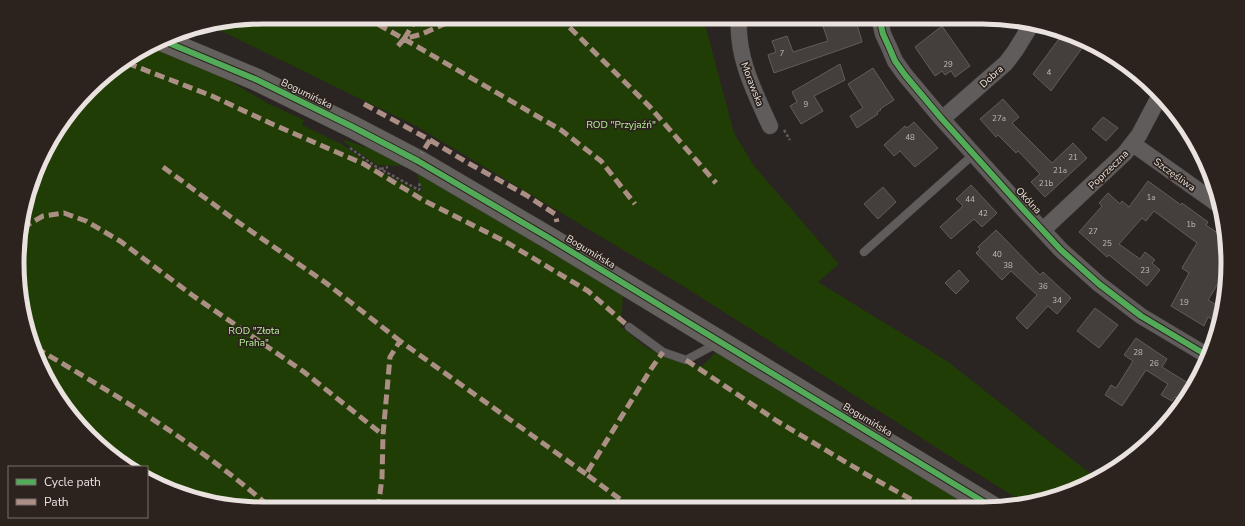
<svg xmlns="http://www.w3.org/2000/svg" width="1245" height="526" font-family="'Nunito Sans',sans-serif">
<style>
.green{fill:#203d05}
.building{fill:#443f3c;stroke:#625c5a}
.lines{fill:none;stroke-linecap:round;stroke-linejoin:round}
.lane-casing{stroke:#443f3d;stroke-width:9}
.street-casing{stroke:#443f3d;stroke-width:17}
.secondary-casing{stroke:#443f3d;stroke-width:23}
.path{stroke:#605c5b;stroke-width:2.5;stroke-dasharray:3 2;stroke-linecap:butt}
.lane{stroke:#605c5c;stroke-width:8}
.street{stroke:#605c5c;stroke-width:16}
.secondary{stroke:#63605e;stroke-width:22}
.quiet{stroke:#ac8f84;stroke-width:5;stroke-dasharray:10 5;stroke-linecap:butt}
.cycleway-casing{stroke:#2d231e;stroke-width:8}
.cycleway{stroke:#51ab58;stroke-width:6}
.labels{text-anchor:middle;stroke-width:3.5;stroke-linejoin:round;paint-order:stroke}
.number-label{font-size:8px;fill:#c0b9b6}
.street-label{font-size:10px;fill:#e9e2de;stroke:#2d231e}
.park-label{font-size:10px;fill:#b7f198;stroke:#2d231e}
.rim{fill:none;stroke:#e9e2de;stroke-width:5}
</style>
<rect width="100%" height="100%" fill="#2a2422"/>
<path class="green" d="M263 17H703L734 133 754 166 839 264 818 282 947 361 1096 478 1076 490 1026 504 959 462 680 284 416 126 211 26Z
M154 47 208 68 267 103 304 120 302 125 343 145 376 169 421 193 422 190 416 172 623 293 621 327 647 348 678 362 702 366 717 351 977 507 263 509 184 496 147 476V467H130L113 458 50 386 22 311V215L50 140 101 78Z
M345 140 394 157 405 166 377 165 344 142Z"/>
<path class="building" d="M842 17H855L862 42 774 73 768 55 776 52 772 41 787 36 793 52 828 41 822 23Z
M942 26 970 66 955 77 951 71 945 75 942 71 935 76 915 47Z
M1064 32 1085 44 1051 91 1033 74Z
M840 64 845 80 814 96 823 111 801 124 790 106 797 102 792 92Z
M873 68 894 100 880 109 881 110 877 112 878 114 857 128 850 116 863 108 848 84Z
M1003 99 1019 117 1012 123 1052 163 1073 143 1087 158 1045 197 1031 182 1040 174 1018 151 1016 153 998 135 996 137 980 119Z
M1103 117 1118 128 1106 141 1092 129Z
M914 122 938 148 915 167 900 151 894 156 884 145 905 126 907 128Z
M1148 181 1181 205 1182 203 1208 222 1206 225 1225 238 1227 247 1224 274 1208 300 1220 307 1219 313 1215 321 1208 317 1204 326 1171 306 1189 273 1182 268 1197 243 1154 211 1146 221 1142 218 1119 244 1140 259 1145 252 1155 260 1152 263 1160 270 1147 286 1109 255 1107 257 1079 232 1102 206 1099 203 1108 193 1120 204 1122 201 1129 207Z
M971 185 997 213 982 227 974 219 951 239 940 227 963 206 956 199Z
M883 187 896 202 878 219 864 204Z
M996 230 1040 275 1043 272 1071 298 1057 314 1048 306 1027 329 1016 318 1037 295 1011 271 1002 280 976 253 980 249 978 247Z
M959 270 969 281 956 294 945 283Z
M1095 308 1118 325 1099 348 1077 331Z
M1136 338 1167 359 1162 367 1193 386 1184 402 1175 397 1172 401 1161 395 1168 384 1146 370 1122 406 1105 395 1111 385 1116 388 1133 361 1124 355Z"/>
<g class="lines">
<defs>
<path id="lane" d="M864 252 974 154
M629 327 663 352 686 360 718 343"/>
<path id="street" d="M739 17C736 56 754 91 770 126
M879 17 883 34 889 47 895 61 905 75 942 119 1023 209 1061 250 1099 284 1141 316 1208 356
M942 119 1006 63 1015 51 1031 25
M1133 144 1216 203
M1043 230 1125 153 1139 135 1159 97"/>
<path id="secondary" d="M164 41 255 79 353 127 418 161 549 238 992 507"/>
</defs>
<use href="#lane" class="lane-casing"/>
<use href="#street" class="street-casing"/>
<use href="#secondary" class="secondary-casing"/>
<path class="path" d="M784 130 790 140
M350 148 375 166 419 190 420 188 419 182
M381 169 388 167"/>
<use href="#lane" class="lane"/>
<use href="#street" class="street"/>
<use href="#secondary" class="secondary"/>
<path class="quiet" d="M365 17 404 39 412 26 413 17
M559 17 650 107 716 183
M404 39 561 130 601 161 635 204
M398 46 404 39 422 34 460 17
M127 63 212 96 270 123 364 164 423 200 506 242 588 291 629 327
M364 104 430 140 422 153
M430 140 468 163 526 195 555 214 557 222
M163 167 235 220 326 283 400 341
M22 228 43 216 64 213 86 221 120 241 192 295 304 372 383 435
M36 348C118 396 201 446 272 509
M686 360 777 421 869 476 925 507
M632 508 586 474 651 369 663 352
M740 508 741 503
M378 509 382 478 383 435 390 357 400 341 586 474"/>
<defs>
<path id="cycleway" d="M879 17 883 34 889 47 895 61 905 75 942 119 1023 209 1061 250 1099 284 1141 316 1208 356
M164 41 255 79 353 127 418 161 549 238 992 507"/>
</defs>
<use href="#cycleway" class="cycleway-casing"/>
<use href="#cycleway" class="cycleway"/>
</g>
<g class="labels">
<g class="number-label">
<text x="782" y="56">7</text>
<text x="948" y="67">29</text>
<text x="1049" y="75">4</text>
<text x="806" y="107">9</text>
<text x="999" y="121">27a</text>
<text x="910" y="140">48</text>
<text x="1073" y="160">21</text>
<text x="1060" y="173">21a</text>
<text x="1046" y="186">21b</text>
<text x="1151" y="200">1a</text>
<text x="970" y="202">44</text>
<text x="983" y="216">42</text>
<text x="1191" y="227">1b</text>
<text x="1093" y="234">27</text>
<text x="1107" y="246">25</text>
<text x="997" y="257">40</text>
<text x="1008" y="268">38</text>
<text x="1145" y="273">23</text>
<text x="1043" y="289">36</text>
<text x="1057" y="303">34</text>
<text x="1184" y="305">19</text>
<text x="1138" y="355">28</text>
<text x="1154" y="366">26</text>
</g>
<g class="street-label">
<text transform="translate(991 76) rotate(-42)" y="4">Dobra</text>
<text transform="translate(753 84) rotate(69)" y="4">Morawska</text>
<text transform="translate(307 93) rotate(26)" y="4">Bogumińska</text>
<text transform="translate(1108 169) rotate(-44)" y="4">Poprzeczna</text>
<text transform="translate(1175 174) rotate(36)" y="4">Szczęśliwa</text>
<text transform="translate(1029 200) rotate(47)" y="4">Okólna</text>
<text transform="translate(591 251) rotate(31)" y="4">Bogumińska</text>
<text transform="translate(868 419) rotate(31)" y="4">Bogumińska</text>
</g>
<g class="park-label">
<text x="621" y="128">ROD "Przyjaźń"</text>
<text x="254" y="334">ROD "Złota<tspan x="254" dy="12">Praha"</tspan></text>
</g>
</g>
<path d="M0 0H1245V526H0ZM263 24H982A239 239 0 0 1 1221 263V263A239 239 0 0 1 982 502H263A239 239 0 0 1 24 263V263A239 239 0 0 1 263 24Z" fill="#2d231e" fill-rule="evenodd"/>
<path class="rim" d="M263 24H982A239 239 0 0 1 1221 263V263A239 239 0 0 1 982 502H263A239 239 0 0 1 24 263V263A239 239 0 0 1 263 24Z"/>
<rect x="8" y="466" width="140" height="52" fill="#2d231e" stroke="#786f6b"/>
<rect x="16" y="479" width="20" height="6" fill="#51ab58" stroke="#786f6b"/>
<text x="44" y="486" font-size="12" fill="#e9e2de">Cycle path</text>
<rect x="16" y="499" width="20" height="6" fill="#ac8f84" stroke="#786f6b"/>
<text x="44" y="506" font-size="12" fill="#e9e2de">Path</text>
</svg>
